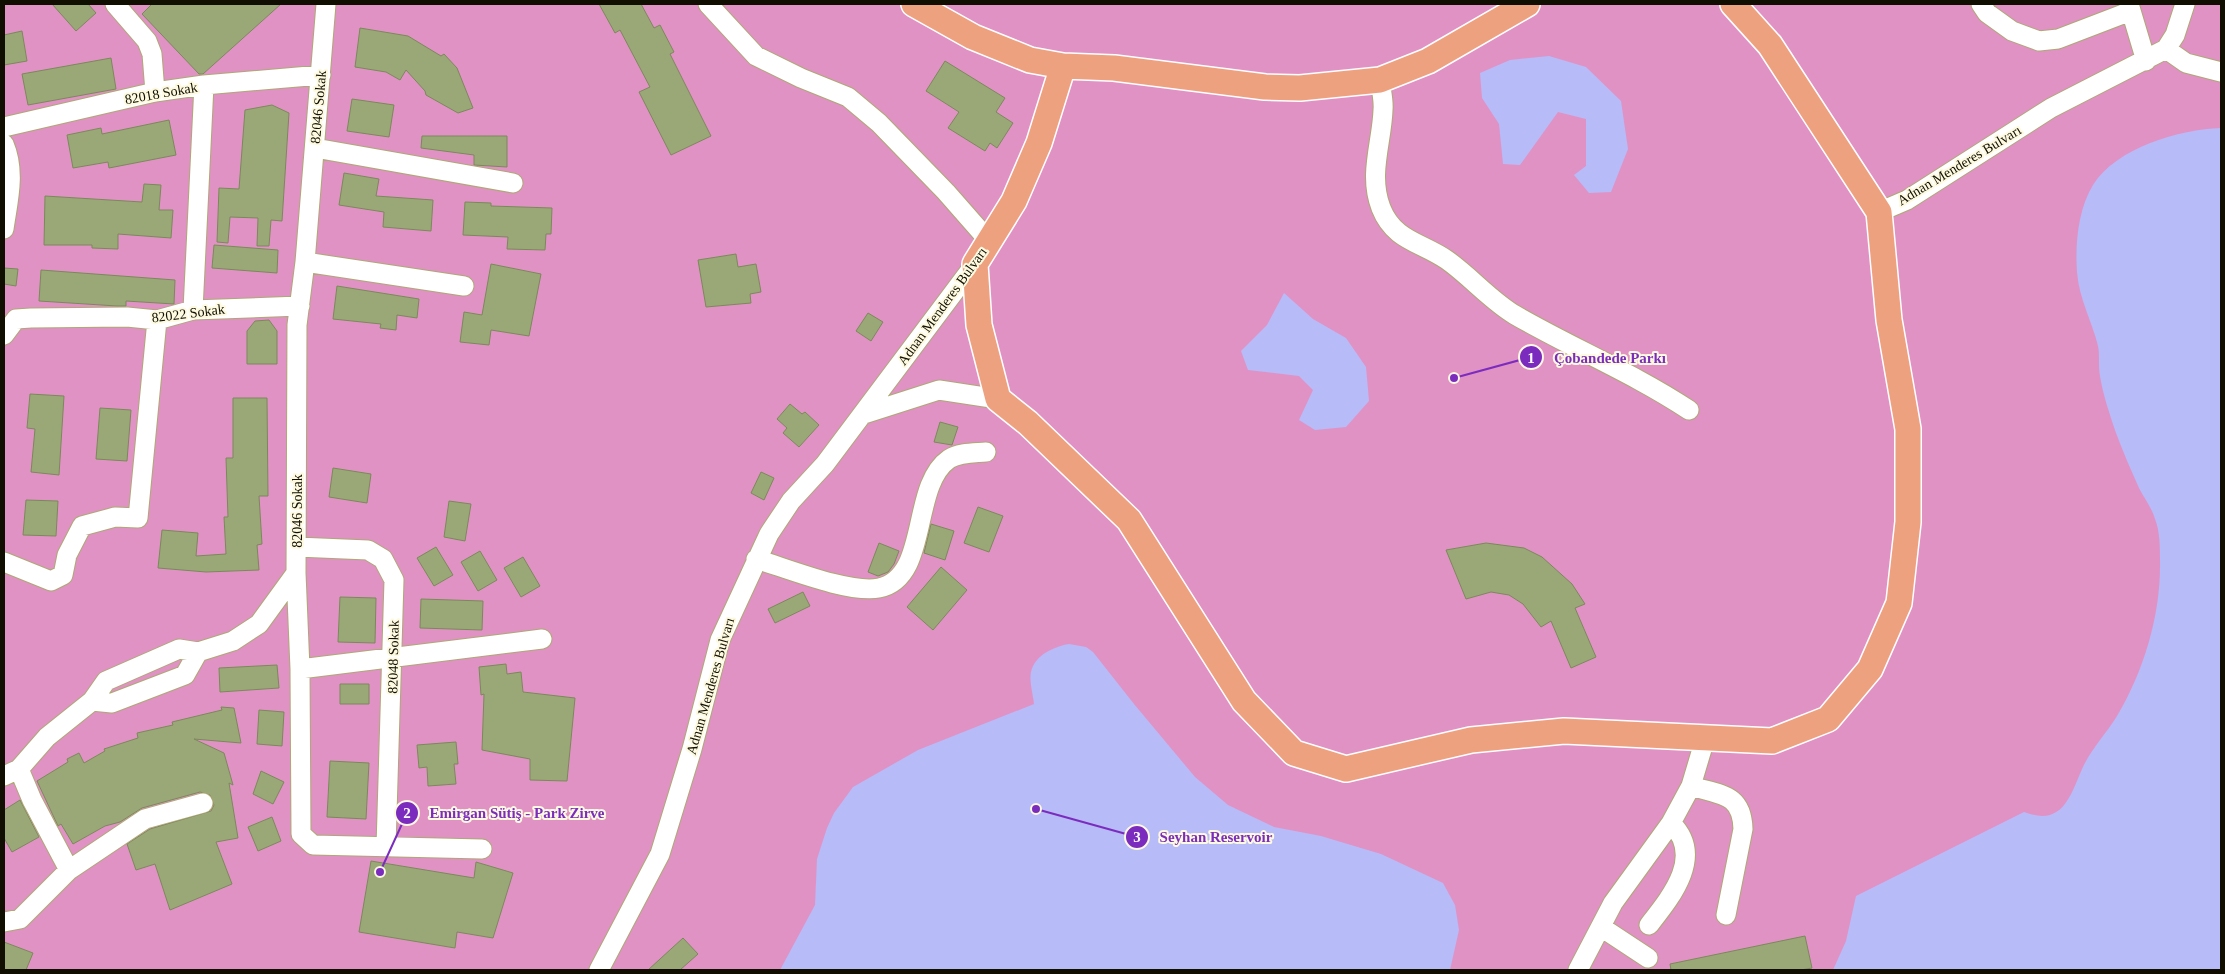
<svg xmlns="http://www.w3.org/2000/svg" width="2225" height="974" font-family="'Times New Roman',serif">
<style>
.green{fill:#e192c4}
.water{fill:#b7bbf7}
.building{fill:#9aa878;stroke:#7b895a}
.lines{fill:none;stroke-linecap:round;stroke-linejoin:round}
.minor-casing{stroke:#aea875;stroke-width:21}
.major-casing{stroke:#fff;stroke-width:28}
.minor{stroke:#fff;stroke-width:19}
.major{stroke:#eea17f;stroke-width:25}
.labels{text-anchor:middle;stroke-width:4;stroke-linejoin:round;paint-order:stroke}
.street-label{font-size:14px;fill:#100e00;stroke:#fdfae0}
.leader{fill:none;stroke:#7b2cbf;stroke-width:2}
.callout-dot{fill:#7b2cbf;stroke:#fdfae0;stroke-width:2}
.mark-label{font-size:15px;text-anchor:middle;font-weight:bold;fill:#fff}
.callout-label{font-size:15px;text-anchor:middle;font-weight:bold;fill:#7b2cbf;stroke:#fdfae0;stroke-width:4;stroke-linejoin:round;paint-order:stroke}
</style>
<rect width="100%" height="100%" fill="#e1daa5"/>
<path class="green" d="M4 4H2221V970H4Z"/>
<path class="water" d="M1549 56 1586 67 1621 101 1628 149 1611 192 1589 193 1574 175 1586 166V119L1558 112 1520 165 1503 164 1499 124 1482 98 1480 73 1510 60Z
M2221 128V970H1833L1846 941 1856 896 2024 812C2062 827 2070 797 2082 769 2091 749 2106 734 2117 716 2144 671 2161 614 2160 561 2160 548 2160 531 2155 519 2152 508 2144 498 2139 488 2131 470 2123 452 2116 433 2110 415 2103 395 2100 376 2098 366 2100 356 2098 346 2092 321 2079 299 2077 272 2075 245 2078 209 2093 185 2116 148 2180 129 2221 128Z
M1284 293 1313 319 1346 338 1366 367 1369 401 1346 427 1315 430 1299 420 1313 390 1299 376 1248 370 1241 351 1267 325Z
M1069 644 1086 647 1093 652 1134 704 1195 777 1228 805 1274 827 1321 836 1381 854 1443 883 1455 905 1459 930 1450 970H780L815 905 817 859 827 828 834 813 853 787 918 750 1034 704C1033 694 1029 681 1031 672 1035 655 1053 647 1069 644Z"/>
<path class="building" d="M52 4H88L96 13 76 31Z
M152 4H281L203 74H199L142 14Z
M599 4H641L654 28 660 25 674 52 670 54 711 136 671 155 639 92 650 87 620 30 615 33Z
M360 28 408 36 441 56 444 54 457 68 473 108 458 113 426 95 425 91 406 70 400 80 386 72 355 67Z
M22 31 27 61 4 65V35Z
M111 58 116 89 28 105 22 74Z
M945 61 1005 98 996 112 1013 123 997 148 990 143 985 151 948 128 959 112 926 91Z
M352 99 394 105 389 137 347 131Z
M272 105 289 113 282 221 271 220 269 246H257L258 218 230 217 228 243 217 242 219 188 239 189 245 110Z
M169 120 176 155 109 168 108 162 73 168 67 135 101 128 102 134Z
M422 136H507V167L474 165V155L421 148Z
M344 173 379 179 376 196 433 200 431 231 383 227 384 212 339 205Z
M144 184 161 185 159 210H173L171 238 118 234V249L92 248V245H44L45 196 142 202Z
M465 202 491 203V206L552 208 551 234H546L545 250 507 249 508 237 463 235Z
M214 245 278 250 277 273 212 268Z
M736 254 738 267 756 264 761 292 750 294 751 303 706 307 698 260Z
M491 264 541 274 529 336 491 330 489 345 460 342 464 312 482 315Z
M4 268 18 269 16 286 4 284Z
M41 270 175 280 174 304 126 301V306H117L39 301Z
M337 286 419 299 417 318 397 315 396 330 380 328 381 324 333 319Z
M868 313 883 322 871 341 856 331Z
M269 320 277 331V364H247V331L255 321Z
M30 394 64 396 59 475 31 472 35 429 27 428Z
M233 398H267L268 496H259L262 544 257 545 259 570 206 572 158 568 162 530 198 533 196 556 226 554 224 517H228L226 458H233Z
M790 404 802 414 805 412 819 425 799 447 783 433 787 428 777 419Z
M100 408 131 410 127 461 96 459Z
M940 422 958 427 952 445 934 442Z
M333 468 371 474 367 503 329 497Z
M761 472 774 478 764 500 751 493Z
M26 500 58 501 56 536 23 535Z
M449 501 471 504 465 541 444 537Z
M978 507 1003 516 989 552 964 543Z
M931 524 954 531 945 560 924 553Z
M879 543 899 551 894 564 888 572 878 576 868 572Z
M1486 543 1524 548 1542 557 1572 584 1585 604 1575 608 1596 657 1571 668 1551 621 1541 627 1523 604 1509 595 1491 592 1466 599 1446 550Z
M436 547 453 575 434 586 417 558Z
M480 551 497 580 478 591 461 562Z
M523 557 540 586 521 597 504 568Z
M941 567 967 590 933 630 907 607Z
M803 592 810 606 775 623 768 609Z
M340 597 376 598 375 643 338 642Z
M421 599 483 601 482 630 420 628Z
M506 664 507 674 521 672 523 692 575 698 567 781 530 780V759L482 750 484 694 481 695 479 667Z
M277 665 279 688 220 692 219 668Z
M340 684H369V704H340Z
M221 707 234 708 241 743 194 739 224 753 233 785 229 783 238 838 216 842 232 884 170 910 155 864 136 870 127 844 150 829 211 811 214 805 210 795 200 792 142 808 120 822 105 826 73 844 61 824 58 826 37 781 68 762 67 759 79 753 84 763 105 751 104 749 138 738 137 733 173 725 172 722 222 710Z
M259 710 284 712 282 746 257 744Z
M456 742 458 764H454L456 784 428 786 427 767 419 768 417 745Z
M330 761 369 763 366 819 327 817Z
M261 771 284 782 273 804 253 794Z
M20 800 39 837 12 852 4 838V810Z
M272 817 281 841 258 851 248 827Z
M371 861 474 878 476 862 513 873 493 938 457 932 455 948 359 932Z
M1805 936 1812 968 1801 970H1671L1670 964Z
M683 938 698 954 680 970H648Z
M4 942 33 953 26 970H4Z"/>
<g class="lines">
<defs>
<path id="minor" d="M115 4 147 41 152 54 155 92
M326 4 305 262 297 325 296 573 300 669 301 834 313 845 482 849
M708 4 756 56 801 78 848 97 879 123 946 192 989 241
M1981 4 1987 13 2012 31 2039 41 2058 39 2131 11
M2129 4 2146 61
M2166 49 2186 63 2221 72
M1380 80C1381 90 1384 100 1383 110 1382 142 1368 175 1381 208 1394 241 1421 242 1447 260 1471 277 1490 300 1515 315 1572 348 1633 373 1689 410
M4 127 155 92 204 85 321 75
M4 144C16 172 8 201 4 229
M315 148 513 183
M1879 212 1907 200 2051 108 2166 49 2175 35 2185 4
M305 262 464 286
M193 310 204 85
M4 335 16 319 31 318 127 317 157 320 193 310 300 306
M864 414 939 390 998 399
M297 547 368 550 383 559 394 580 386 847
M756 559C786 568 850 594 879 588 930 578 910 486 949 459 960 452 974 453 986 452
M4 562 51 581 63 575 67 555 82 526 115 517 138 518 157 320
M300 669 542 639
M92 701 112 703 185 675 198 652
M19 769 32 800 69 870
M4 776 19 769 47 737 92 701 106 681 179 649 198 652 233 641 259 624 296 573
M1691 786C1720 795 1742 793 1743 829L1726 915
M4 922 20 919 69 870 145 819 203 803
M1649 925C1671 897 1705 856 1671 823
M1601 927 1648 958
M599 970 660 854 692 749 720 640 769 534 791 501 825 464 975 264
M1578 970 1613 903 1671 823 1691 786 1705 739"/>
<path id="major" d="M914 4 973 37 1030 60 1063 66 1114 68 1265 87 1300 88 1380 80 1428 61 1527 4
M1063 66 1039 143 1014 201 975 264 979 325 998 399 1028 423 1129 520 1244 701 1294 753 1346 769 1471 740 1564 731 1772 741 1828 719 1870 669 1899 603 1908 522V429L1889 320 1879 212 1770 45 1733 4"/>
</defs>
<use href="#minor" class="minor-casing"/>
<use href="#major" class="major-casing"/>
<use href="#minor" class="minor"/>
<use href="#major" class="major"/>
</g>
<g class="labels">
<g class="street-label">
<text transform="translate(161 93) rotate(-10)" y="5">82018 Sokak</text>
<text transform="translate(318 107) rotate(-85)" y="5">82046 Sokak</text>
<text transform="translate(1959 165) rotate(-31)" y="5">Adnan Menderes Bulvarı</text>
<text transform="translate(942 306) rotate(-54)" y="5">Adnan Menderes Bulvarı</text>
<text transform="translate(188 313) rotate(-7)" y="5">82022 Sokak</text>
<text transform="translate(297 511) rotate(-90)" y="5">82046 Sokak</text>
<text transform="translate(393 657) rotate(-89)" y="5">82048 Sokak</text>
<text transform="translate(710 686) rotate(-74)" y="5">Adnan Menderes Bulvarı</text>
</g>
</g>
<path class="leader" d="M1454 378L1531 357M380 872L407 813M1036 809L1137 837"/>
<g class="callout-dot">
<circle cx="1454" cy="378" r="5"/>
<circle cx="380" cy="872" r="5"/>
<circle cx="1036" cy="809" r="5"/>
<circle cx="1531" cy="357" r="12"/>
<circle cx="407" cy="813" r="12"/>
<circle cx="1137" cy="837" r="12"/>
</g>
<g class="mark-label">
<text x="1531" y="363">1</text>
<text x="407" y="818">2</text>
<text x="1137" y="842">3</text>
</g>
<g class="callout-label">
<text x="1610" y="363">Çobandede Parkı</text>
<text x="517" y="818">Emirgan Sütiş - Park Zirve</text>
<text x="1216" y="842">Seyhan Reservoir</text>
</g>
<rect width="2225" height="974" fill="none" stroke="#100e00" stroke-width="10"/>
</svg>
